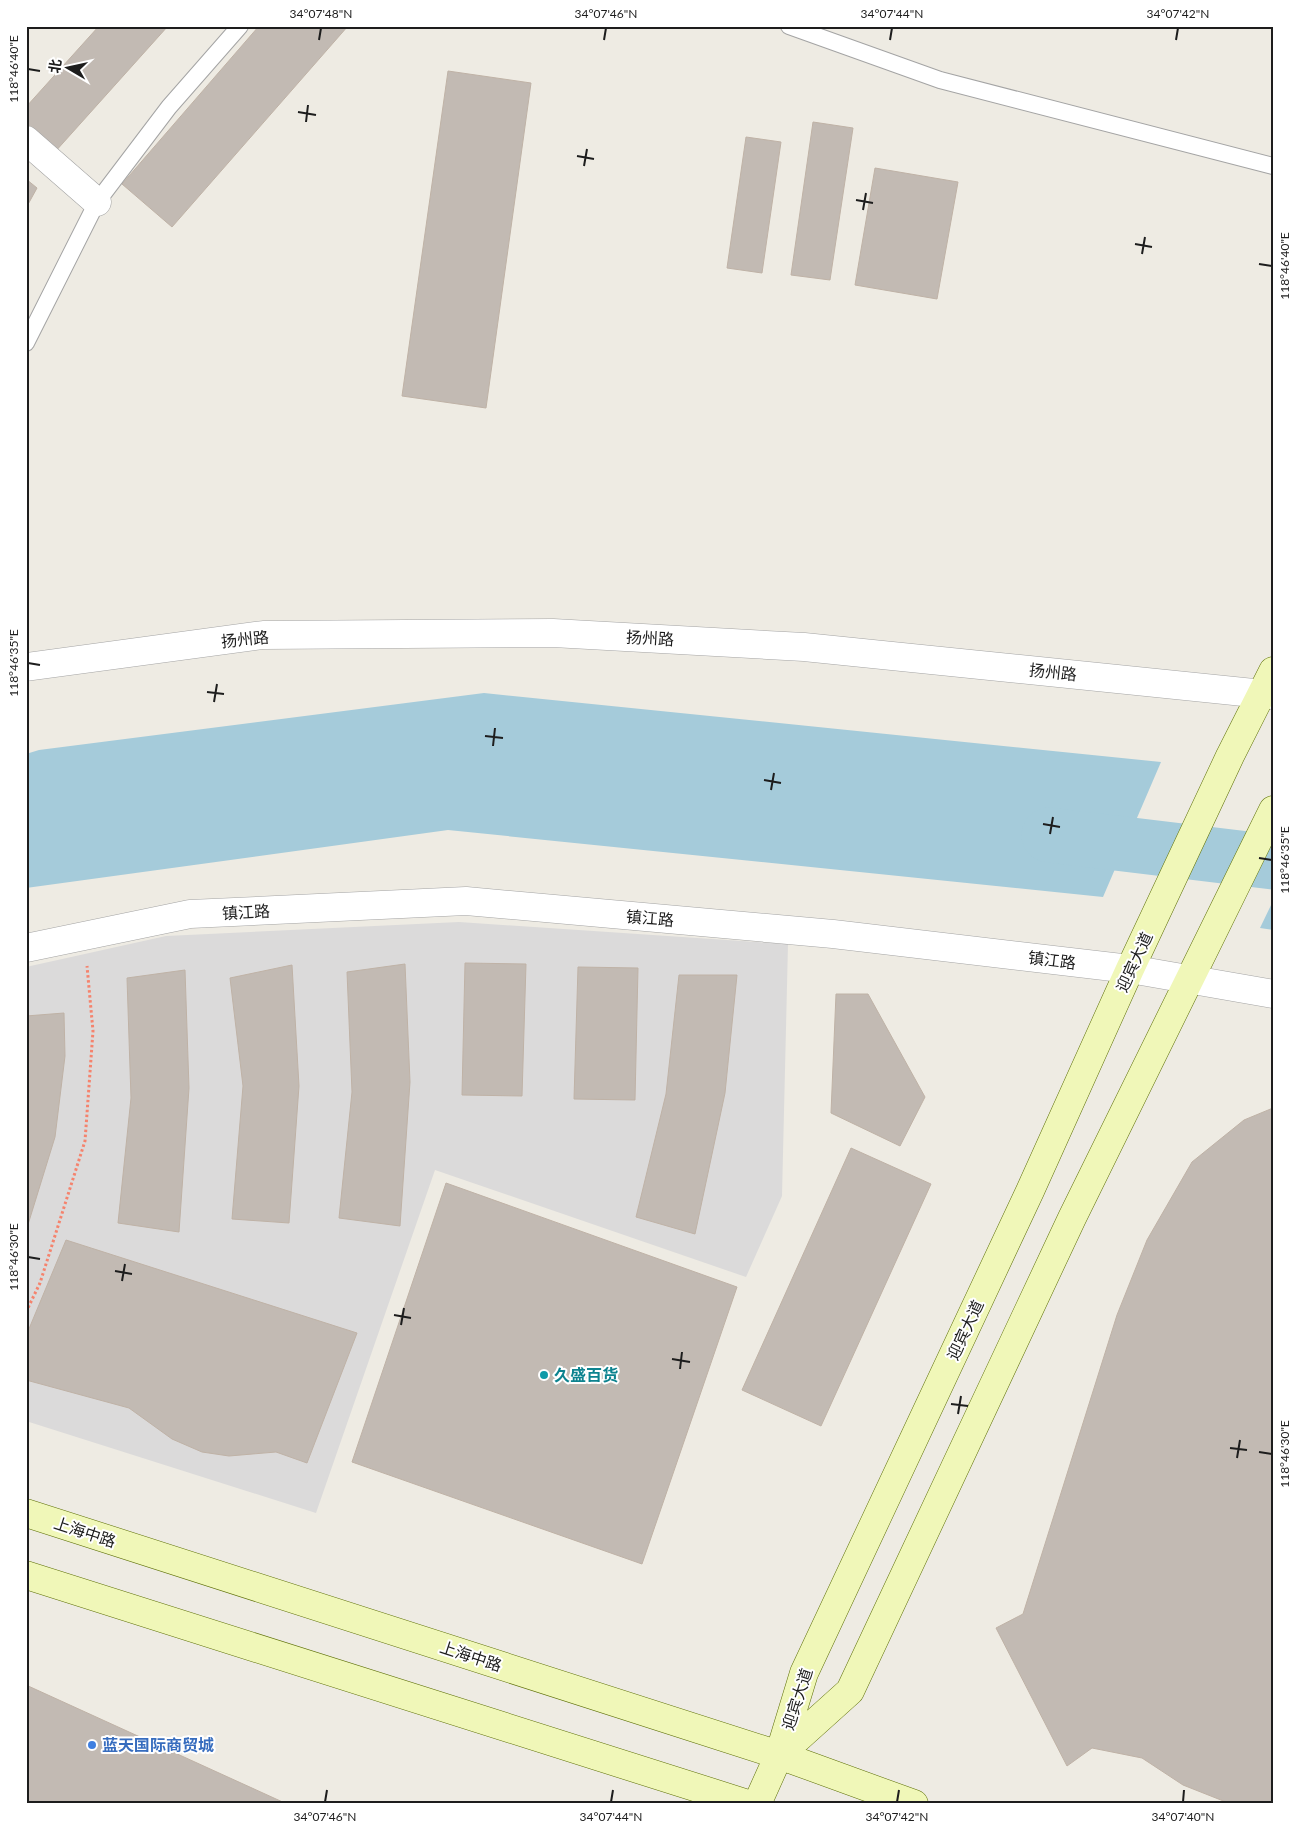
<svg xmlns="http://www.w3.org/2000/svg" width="1299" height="1830" font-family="Lato,'Noto Sans SC',sans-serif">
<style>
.residential{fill:#dbdada}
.water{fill:#a5cbda}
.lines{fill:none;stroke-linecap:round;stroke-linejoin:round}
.river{stroke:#a5cbda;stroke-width:55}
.building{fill:#c2bab3;stroke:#bfb2a6}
.service-casing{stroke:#a4a4a4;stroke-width:18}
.minor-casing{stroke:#a4a4a4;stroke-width:29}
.secondary-casing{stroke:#5e7008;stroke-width:29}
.path{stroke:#f5836d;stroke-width:3;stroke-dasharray:2.5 2.5;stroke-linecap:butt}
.service{stroke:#fff;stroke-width:16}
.minor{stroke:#fff;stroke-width:28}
.secondary{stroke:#f0f7b8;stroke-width:28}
.ticks{fill:none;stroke:#1d1d1d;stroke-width:2}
.culture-dot{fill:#0f9aa8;stroke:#fff;stroke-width:2}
.shop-dot{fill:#3f7fe0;stroke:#fff;stroke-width:2}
.labels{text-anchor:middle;stroke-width:4;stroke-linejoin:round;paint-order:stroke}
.street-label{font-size:16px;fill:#1d1d1d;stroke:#fff}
.culture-label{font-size:16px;font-weight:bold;fill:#0d838f;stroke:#fff;text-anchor:start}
.shop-label{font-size:16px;font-weight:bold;fill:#366cbe;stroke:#fff;text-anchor:start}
.neatline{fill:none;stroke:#1d1d1d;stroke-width:2}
.ticks-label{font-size:12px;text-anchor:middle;fill:#1d1d1d}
</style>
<rect width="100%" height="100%" fill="#eeebe3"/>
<path class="residential" d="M459 922 788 944 782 1196 746 1277 435 1170 316 1513 26 1421V967L166 936Z"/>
<path class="water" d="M484 693 1161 762 1103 897 448 830 26 888V754L39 750Z
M1273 901V930L1260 928Z"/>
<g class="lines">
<path class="river" d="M1049 835 1273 862"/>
</g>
<path class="building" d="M99 26H168L54 153 26 128V107Z
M259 26H348L172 227 122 184Z
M448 71 531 83 486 408 402 396Z
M813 122 853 128 830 280 791 275Z
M746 137 781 142 762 273 727 268Z
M875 168 958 182 937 299 855 285Z
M26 179 37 188 26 208Z
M465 963 526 964 522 1096 462 1095Z
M405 964 410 1082 400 1226 339 1218 352 1092 347 972Z
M292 965 299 1086 289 1223 232 1219 243 1086 230 978Z
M578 967 638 968 635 1100 574 1099Z
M185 970 189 1088 179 1232 118 1223 131 1098 127 978Z
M679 975H737L725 1093 695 1234 636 1217 666 1094Z
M836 994H868L925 1097 900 1146 831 1113Z
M64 1013 65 1056 55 1137 26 1231V1016Z
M1273 1108V1804H1231L1183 1785 1142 1758 1092 1748 1067 1766 996 1628 1023 1614 1117 1315 1147 1240 1192 1162 1244 1120Z
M851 1148 931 1184 821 1426 742 1390Z
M446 1183 737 1287 642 1564 352 1462Z
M66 1240 357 1333 307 1463 276 1452 229 1456 202 1452 172 1439 129 1408 26 1380V1336Z
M26 1685 287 1804H26Z"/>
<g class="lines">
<defs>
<path id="service" d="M789 26 940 80 1273 166
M26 343 97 202 169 107 240 26"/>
<path id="minor" d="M26 140 97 202
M26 667 263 635 553 633 804 647 1273 695
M26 948 190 914 466 901 833 934 1130 969 1273 994"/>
<path id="secondary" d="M26 1513 779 1755 914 1804
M26 1575 748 1804
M779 1755 850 1691 1072 1218 1273 810
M757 1804 779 1755 804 1673 1030 1191 1130 969 1230 756 1273 671"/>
</defs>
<use href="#service" class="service-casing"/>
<use href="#minor" class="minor-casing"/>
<use href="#secondary" class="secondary-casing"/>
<path class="path" d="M26 1312 40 1283 85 1141 93 1031 87 966"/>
<use href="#service" class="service"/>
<use href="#minor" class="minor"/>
<use href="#secondary" class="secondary"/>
</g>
<path class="ticks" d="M319 40 321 28M604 40 606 28M890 40 892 28M1176 40 1178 28M28 69 40 71M298 112 316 115M306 122 308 105M577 156 594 159M584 166 587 149M856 200 873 203M863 210 866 193M1135 244 1152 247M1142 254 1145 237M1259 264 1272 266M28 663 40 665M207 692 224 694M214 702 217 684M485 736 503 738M493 746 495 728M764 780 781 783M771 790 774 773M1043 824 1060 827M1050 834 1053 817M1259 858 1272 860M28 1257 40 1259M115 1271 132 1274M122 1281 125 1264M394 1315 411 1318M401 1325 404 1308M672 1359 690 1362M680 1369 682 1352M951 1404 968 1406M958 1414 961 1396M1230 1448 1247 1450M1259 1452 1272 1454M1237 1458 1240 1440M325 1802 327 1790M611 1802 613 1790M897 1802 899 1790M1183 1802 1184 1790"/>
<circle class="culture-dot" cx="544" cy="1375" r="5"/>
<circle class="shop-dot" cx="92" cy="1745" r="5"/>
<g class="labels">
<g class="street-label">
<text transform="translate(650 638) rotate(3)" y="6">扬州路</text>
<text transform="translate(245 639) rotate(-6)" y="6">扬州路</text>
<text transform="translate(1053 672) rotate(6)" y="6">扬州路</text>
<text transform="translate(246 912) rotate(-3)" y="6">镇江路</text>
<text transform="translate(650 918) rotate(5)" y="6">镇江路</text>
<text transform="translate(1052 960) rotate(7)" y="6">镇江路</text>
<text transform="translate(1134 962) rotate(-65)" y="6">迎宾大道</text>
<text transform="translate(965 1330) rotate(-65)" y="6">迎宾大道</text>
<text transform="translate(85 1532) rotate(18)" y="6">上海中路</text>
<text transform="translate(471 1656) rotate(18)" y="6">上海中路</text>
<text transform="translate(797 1699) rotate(-72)" y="6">迎宾大道</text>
</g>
<g class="culture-label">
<text x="554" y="1381">久盛百货</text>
</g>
<g class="shop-label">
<text x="102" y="1751">蓝天国际商贸城</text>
</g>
</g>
<rect width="1299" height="1830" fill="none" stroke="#ffffff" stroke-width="55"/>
<g transform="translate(68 68) rotate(279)" stroke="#ffffff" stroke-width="4" paint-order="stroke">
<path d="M0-4L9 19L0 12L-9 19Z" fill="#1d1d1d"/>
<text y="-8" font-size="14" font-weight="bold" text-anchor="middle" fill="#1d1d1d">北</text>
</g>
<rect x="28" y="28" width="1244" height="1774" class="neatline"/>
<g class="ticks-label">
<text x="321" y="18">34°07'48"N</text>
<text x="606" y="18">34°07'46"N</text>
<text x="892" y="18">34°07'44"N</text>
<text x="1178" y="18">34°07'42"N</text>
<text transform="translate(14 69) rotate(-90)" y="4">118°46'40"E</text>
<text transform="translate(1285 266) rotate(-90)" y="4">118°46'40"E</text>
<text transform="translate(14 663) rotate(-90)" y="4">118°46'35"E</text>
<text transform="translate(1285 860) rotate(-90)" y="4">118°46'35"E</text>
<text transform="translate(14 1257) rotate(-90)" y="4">118°46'30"E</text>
<text transform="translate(1285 1454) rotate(-90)" y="4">118°46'30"E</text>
<text x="325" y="1821">34°07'46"N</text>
<text x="611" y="1821">34°07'44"N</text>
<text x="897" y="1821">34°07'42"N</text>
<text x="1183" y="1821">34°07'40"N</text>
</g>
</svg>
